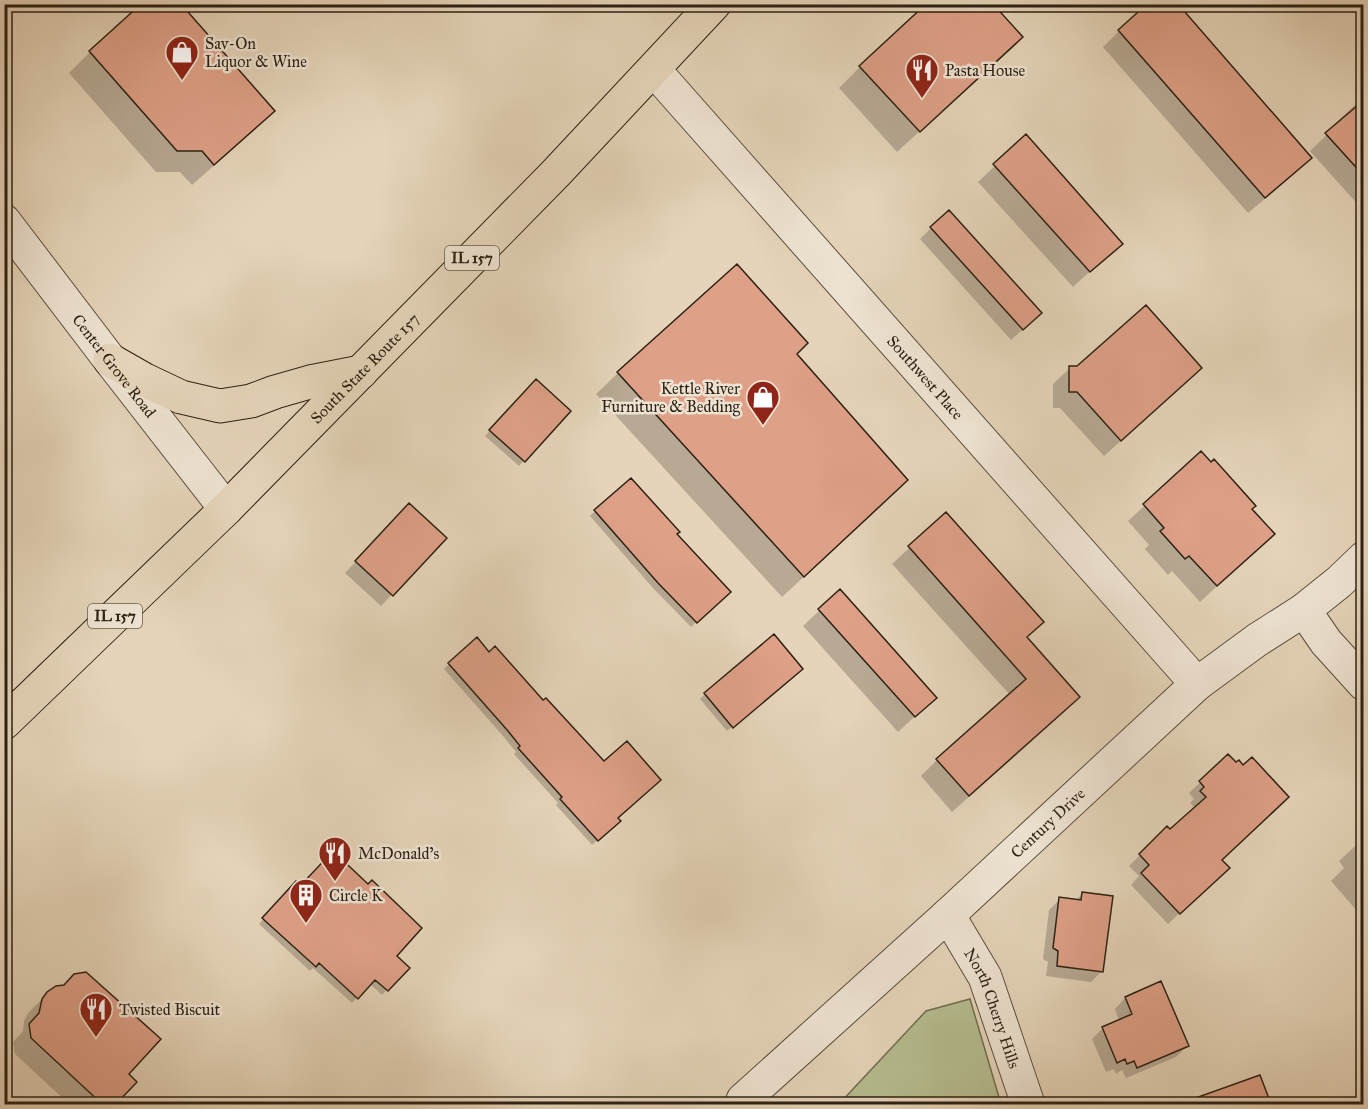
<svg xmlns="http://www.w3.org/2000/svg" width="1368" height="1109" font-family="'IM FELL Great Primer',serif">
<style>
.green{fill:#b5bc8f;stroke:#706e52;stroke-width:1.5}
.shadow{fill:#0003}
.building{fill:#dea087;stroke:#2c2114;stroke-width:1.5}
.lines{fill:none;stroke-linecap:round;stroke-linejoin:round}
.minor-casing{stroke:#5a4e3d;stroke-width:35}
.major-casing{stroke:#2c2114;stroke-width:35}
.minor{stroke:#eee3d2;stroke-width:33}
.major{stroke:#e5d4b9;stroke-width:33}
.labels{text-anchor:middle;stroke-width:5;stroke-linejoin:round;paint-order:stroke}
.shield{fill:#eee3d2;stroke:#665b4d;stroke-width:1.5}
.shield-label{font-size:15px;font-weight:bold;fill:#2c2114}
.poi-label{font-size:16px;fill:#2c2114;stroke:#eee3d2;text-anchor:start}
.street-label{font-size:16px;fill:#2c2114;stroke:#eee3d2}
</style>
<rect width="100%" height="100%" fill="#e5d4b9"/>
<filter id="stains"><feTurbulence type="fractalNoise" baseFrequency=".00333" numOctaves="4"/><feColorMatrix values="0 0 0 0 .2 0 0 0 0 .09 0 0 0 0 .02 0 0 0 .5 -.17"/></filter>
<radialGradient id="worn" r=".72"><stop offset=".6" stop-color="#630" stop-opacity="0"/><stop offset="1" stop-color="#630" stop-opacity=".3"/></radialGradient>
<path class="green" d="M970 999 1001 1104H839L926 1011Z"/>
<path class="shadow" d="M1016 4H1031L1023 12Z
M1119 31 1310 158 1294 174 1248 213 1103 47Z
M90 52 273 111 252 132 192 185 180 172H156L69 73Z
M999 58 897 152 839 88 860 67Z
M1364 96V206L1361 208 1310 151 1340 122 1339 120Z
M1026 136 1121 243 1073 287 978 182Z
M931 228 1029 324 1011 340 920 239Z
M737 266 795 354 885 502 782 597 596 394 618 373Z
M1070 368 1184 384 1104 456 1060 408H1053V384Z
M536 381 569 411 519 466 485 436Z
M1201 454 1251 509 1256 550 1200 602 1172 571 1168 575 1145 549 1149 545 1128 521Z
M595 511 675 534 728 592 691 627 653 588 590 516Z
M946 514 1042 622 1026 638 1078 697 1062 714 952 812 921 776 937 760 1010 695 892 564Z
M399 515 445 538 381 606 345 573Z
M840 591 935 698 898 732 803 626Z
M477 639 489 654 543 702 604 763 616 818 619 821 592 845 556 805 558 803 514 754 516 752 503 736 444 669Z
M796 674 727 731 700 699 705 694Z
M1228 756 1221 860 1217 878 1168 924 1131 885 1139 876 1129 866 1167 828 1170 831 1195 808 1190 803 1194 799 1189 793Z
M1364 838V919L1331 881 1344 868 1339 861Z
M296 883 395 956 408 968 382 995 370 984 352 1003 313 968 310 971 259 924Z
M1082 894 1102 971 1091 982 1046 976 1048 962 1043 959 1049 910 1060 899 1075 901Z
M1160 983 1187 1046 1176 1057 1126 1078 1122 1070 1116 1074 1114 1069 1106 1072 1092 1039 1103 1028 1119 1021 1115 1009 1125 998Z
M51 990 135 1082 114 1104H69L15 1054 13 1042 23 1031 24 1021 28 1013Z
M1259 1077 1269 1104H1185L1186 1103Z"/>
<path class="building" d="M141 4H181L275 111 214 165 202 151H177L89 51Z
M926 4H993L1023 37 920 132 859 66Z
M1147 4H1178L1312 158 1265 198 1118 30Z
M1364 100V176L1325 133Z
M1026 134 1123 244 1090 272 993 164Z
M949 210 1042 313 1023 330 930 227Z
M737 264 808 343 797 354 908 480 804 577 617 372Z
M1146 305 1202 368 1121 441 1077 392H1069V366H1077Z
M536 379 571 411 525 462 489 430Z
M1201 451 1211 462 1214 459 1256 506 1252 509 1275 534 1217 586 1189 556 1185 559 1160 531 1164 528 1143 504Z
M631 478 680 532 677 534 731 592 697 623 658 583 594 510Z
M409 503 447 538 393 596 355 561Z
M946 512 1044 622 1027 637 1080 697 969 796 936 759 1026 679 908 546Z
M840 589 937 698 915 717 818 609Z
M774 634 803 669 733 728 704 693Z
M477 637 489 652 495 646 543 700 546 698 604 761 627 741 661 780 618 818 621 821 598 841 560 799 562 797 518 748 520 746 508 731 448 663Z
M1228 754 1236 762 1239 760 1243 765 1252 757 1289 797 1222 860 1230 868 1180 914 1141 873 1149 865 1139 854 1167 826 1170 829 1206 797 1200 791 1204 787 1199 781Z
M333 851 368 884 372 880 422 928 397 956 410 968 388 991 375 980 358 999 319 963 316 967 262 918 296 881 301 885Z
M1082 892 1113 896 1103 972 1057 966 1058 951 1053 948 1059 897 1081 900Z
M86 972 161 1039 129 1074 137 1082 116 1104H102L31 1038 29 1024 39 1013 42 999 47 992 56 986 64 985 74 974Z
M1161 981 1189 1046 1137 1068 1134 1061 1127 1064 1125 1059 1117 1063 1102 1027 1132 1014 1125 997Z
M1260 1075 1271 1104H1187V1101Z"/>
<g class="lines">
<defs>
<g id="minor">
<path id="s1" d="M654 70 1197 684"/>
<path id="s2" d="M4 221 110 360 226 509"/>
<path d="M1304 610 1326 642 1364 684"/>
<path id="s3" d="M948 915 985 977 1028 1104"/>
<path id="s4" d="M743 1100 948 915 1197 684 1257 640 1304 610 1339 582 1364 558"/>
</g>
<g id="major">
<path d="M110 360 145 380 181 397 220 406 251 401 275 392 310 382 361 372"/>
<path id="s5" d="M4 723 226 509 556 173 714 4"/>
</g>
</defs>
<use href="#minor" class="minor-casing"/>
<use href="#major" class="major-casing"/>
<use href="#minor" class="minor"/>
<use href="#major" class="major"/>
</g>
<defs>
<symbol id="shop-pin" viewBox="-11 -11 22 30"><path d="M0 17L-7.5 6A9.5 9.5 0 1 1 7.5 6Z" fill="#8f2418" stroke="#eee3d2"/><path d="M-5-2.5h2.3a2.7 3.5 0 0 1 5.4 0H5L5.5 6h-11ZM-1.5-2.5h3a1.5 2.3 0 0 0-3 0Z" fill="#fff"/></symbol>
<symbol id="restaurant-pin" viewBox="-11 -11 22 30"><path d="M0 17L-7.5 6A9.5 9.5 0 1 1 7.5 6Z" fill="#8f2418" stroke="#eee3d2"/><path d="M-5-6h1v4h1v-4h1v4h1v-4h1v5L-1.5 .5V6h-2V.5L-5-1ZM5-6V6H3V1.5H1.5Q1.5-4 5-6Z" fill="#fff"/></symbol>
<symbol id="building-pin" viewBox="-11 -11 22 30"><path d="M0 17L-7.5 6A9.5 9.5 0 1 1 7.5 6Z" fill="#8f2418" stroke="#eee3d2"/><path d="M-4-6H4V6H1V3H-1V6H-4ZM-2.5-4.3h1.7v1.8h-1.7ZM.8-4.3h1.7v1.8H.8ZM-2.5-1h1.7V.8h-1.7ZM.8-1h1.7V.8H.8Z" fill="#fff"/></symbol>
</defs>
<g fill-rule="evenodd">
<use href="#shop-pin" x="163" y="33" width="38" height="52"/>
<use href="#restaurant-pin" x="903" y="51" width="38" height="52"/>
<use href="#shop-pin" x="744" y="378" width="38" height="52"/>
<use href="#restaurant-pin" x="316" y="834" width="38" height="52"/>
<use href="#building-pin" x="287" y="876" width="38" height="52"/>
<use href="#restaurant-pin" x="77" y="990" width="38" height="52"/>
</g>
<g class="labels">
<g class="shield">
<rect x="445" y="246" width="54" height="24" rx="4.5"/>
<rect x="88" y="604" width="54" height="24" rx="4.5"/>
</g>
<g class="shield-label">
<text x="472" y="263">IL 157</text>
<text x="115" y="621">IL 157</text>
</g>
<g class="poi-label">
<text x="205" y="49">Sav-On<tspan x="205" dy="18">Liquor &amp; Wine</tspan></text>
<text x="945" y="76">Pasta House</text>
<text x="740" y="394" text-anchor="end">Kettle River<tspan x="740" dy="18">Furniture &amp; Bedding</tspan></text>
<text x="358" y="859">McDonald's</text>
<text x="329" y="901">Circle K</text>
<text x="119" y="1015">Twisted Biscuit</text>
</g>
<g class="street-label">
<text dy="6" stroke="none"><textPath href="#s2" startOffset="182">Center Grove Road</textPath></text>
<text dy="6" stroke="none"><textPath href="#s5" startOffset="506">South State Route 157</textPath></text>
<text dy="6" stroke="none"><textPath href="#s1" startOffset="410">Southwest Place</textPath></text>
<text dy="6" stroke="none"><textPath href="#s4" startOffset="412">Century Drive</textPath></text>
<text dy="6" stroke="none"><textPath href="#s3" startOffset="104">North Cherry Hills</textPath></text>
</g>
</g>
<rect width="1368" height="1109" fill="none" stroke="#e5d4b9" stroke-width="24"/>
<rect x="6" y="6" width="1356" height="1097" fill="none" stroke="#2c2114" stroke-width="3"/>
<rect x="12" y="12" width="1344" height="1085" fill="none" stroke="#2c2114" stroke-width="1.5"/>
<rect width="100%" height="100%" filter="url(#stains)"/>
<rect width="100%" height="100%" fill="url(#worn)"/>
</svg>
